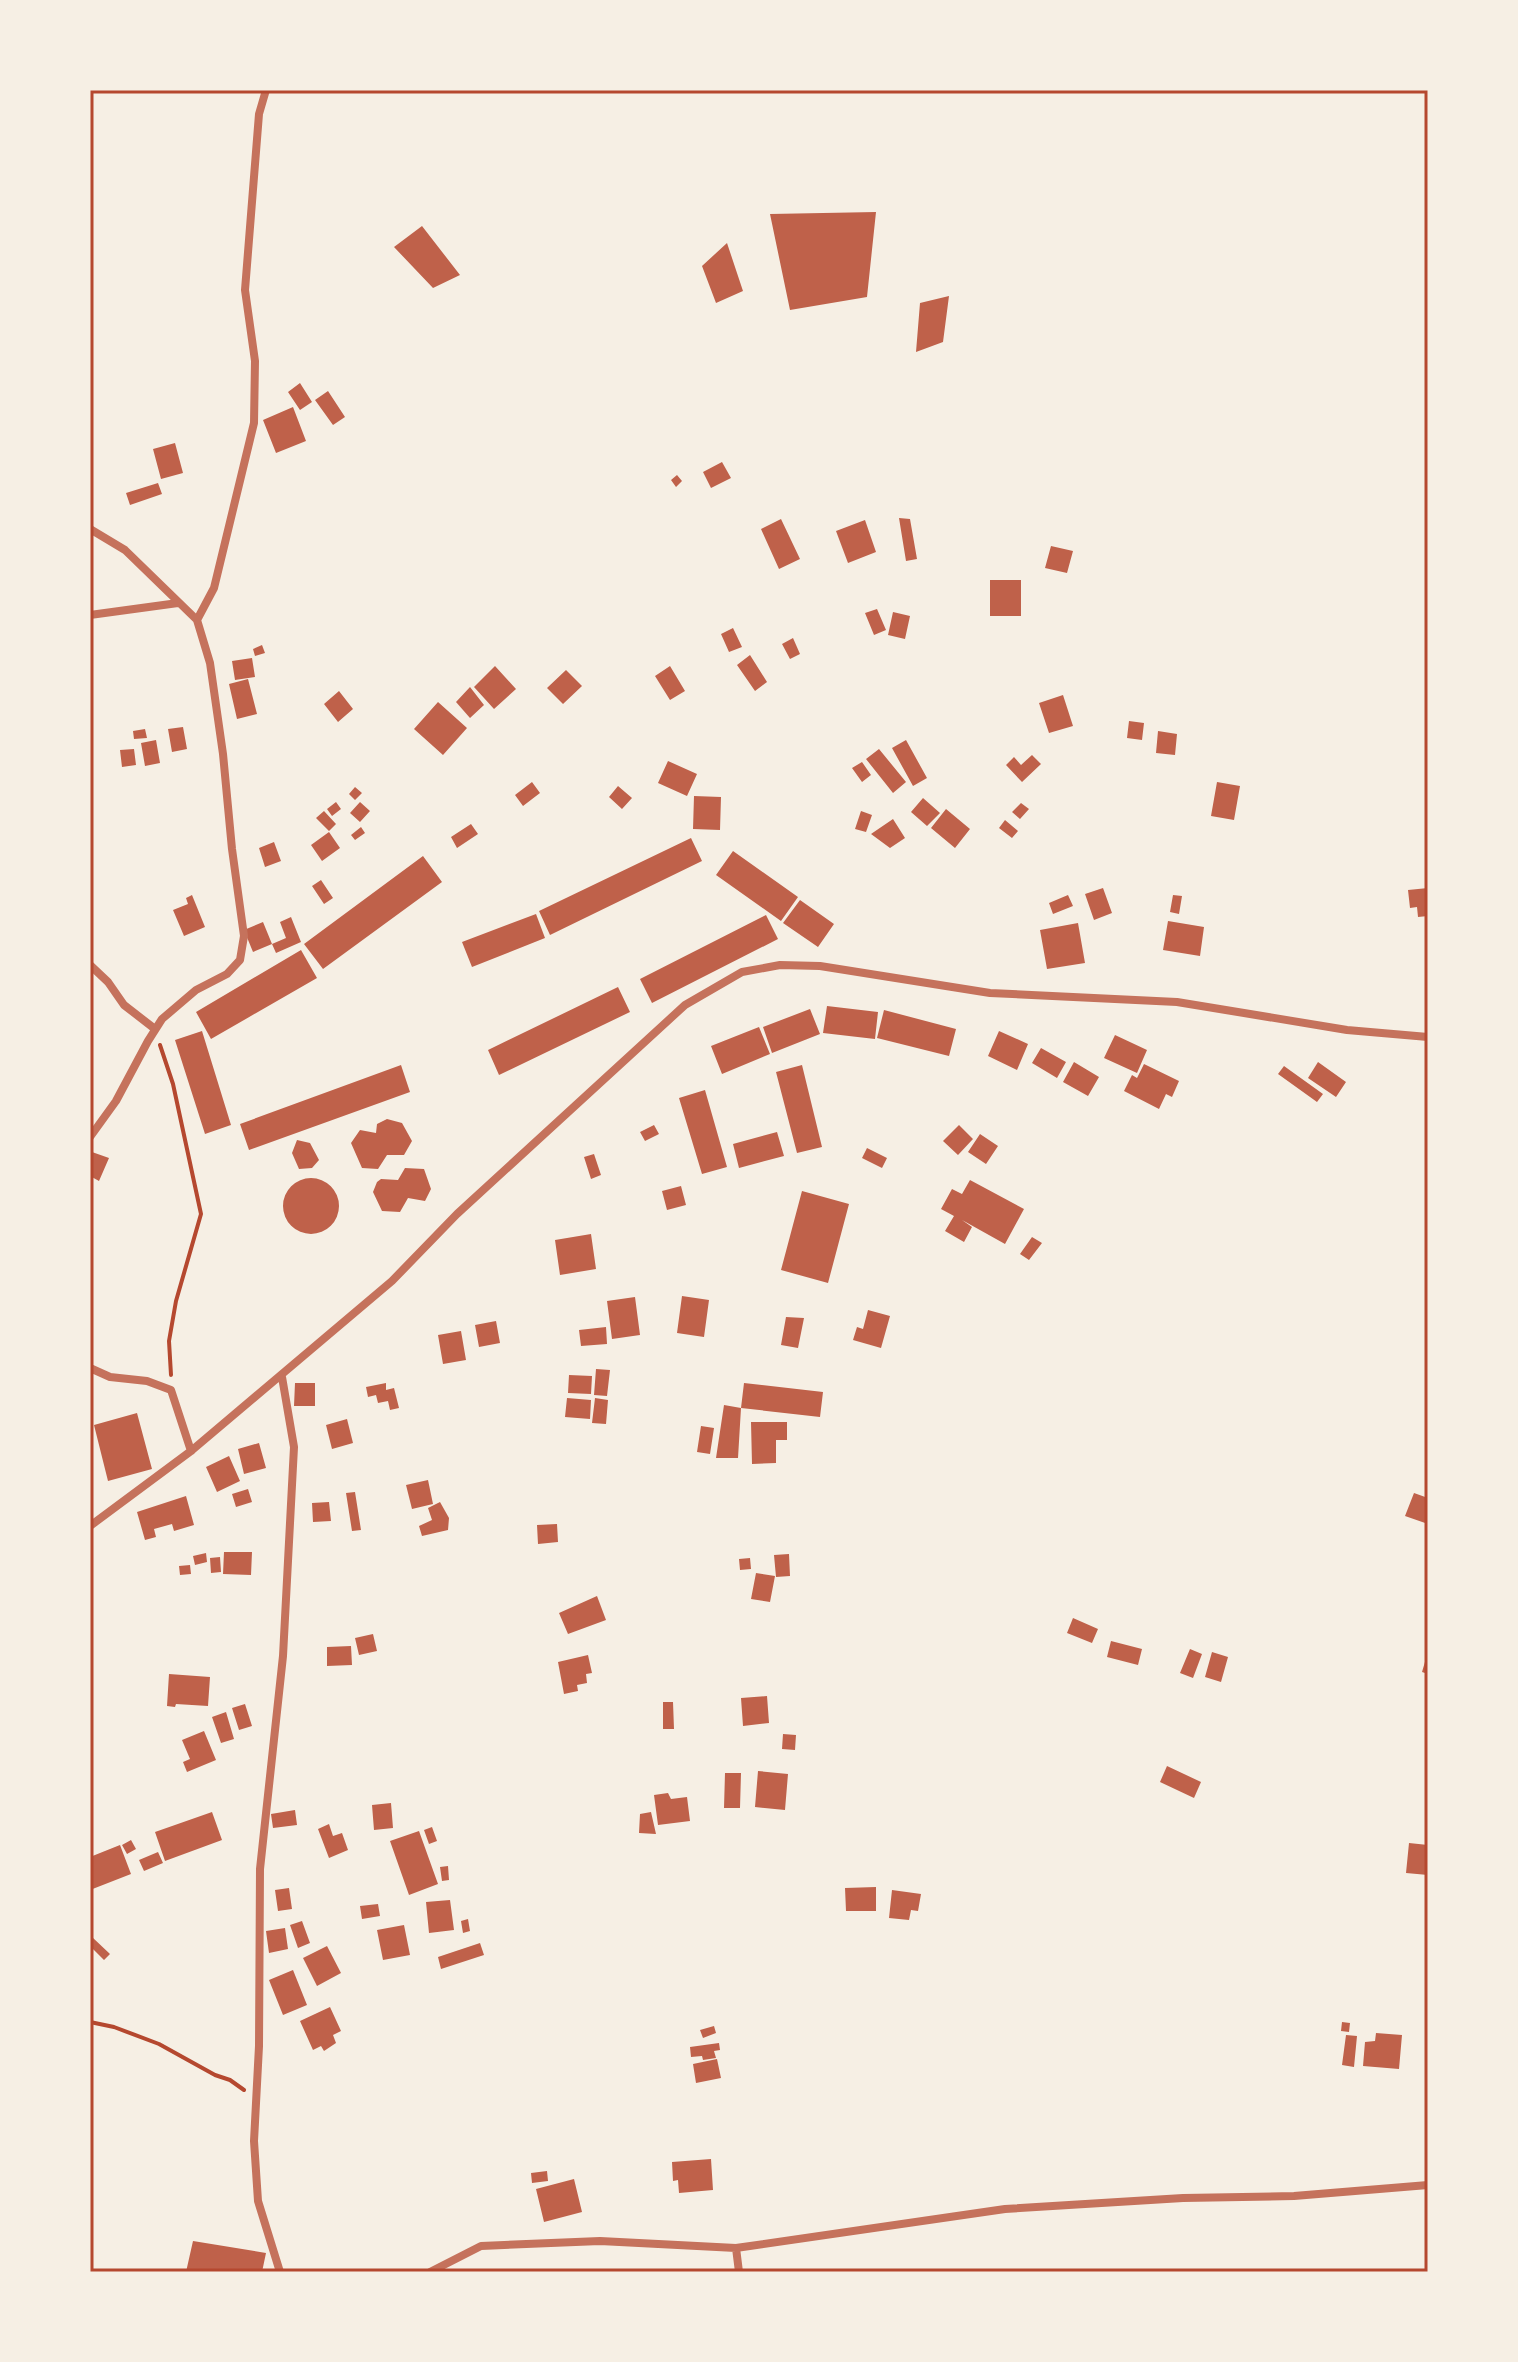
<svg xmlns="http://www.w3.org/2000/svg" width="1518" height="2362" font-family="Overpass,sans-serif">
<style>
.building{fill:#bf614a}
.lines{fill:none;stroke-linecap:round;stroke-linejoin:round}
.path{stroke:#b5482f;stroke-width:4}
.minor{stroke:#c5725c;stroke-width:8}
.neatline{fill:none;stroke:#b5482f;stroke-width:3}
</style>
<rect width="100%" height="100%" fill="#f6efe4"/>
<path class="building" d="M876 212 867 297 790 310 770 214Z
M422 226 460 275 433 288 394 247Z
M727 243 743 291 716 303 702 266Z
M949 296 943 342 916 352 920 303Z
M300 383 312 402 300 410 288 392Z
M328 391 345 417 333 425 315 400Z
M293 407 306 441 276 453 263 420Z
M175 443 183 473 161 479 153 449Z
M722 462 731 478 711 488 703 472Z
M677 475 682 481 676 487 671 480Z
M158 483 162 494 130 505 126 493Z
M899 518 910 519 917 559 906 561Z
M781 519 800 559 779 569 761 529Z
M865 520 876 552 848 563 836 531Z
M1051 546 1073 551 1067 573 1045 568Z
M990 580H1021V616H990Z
M877 609 886 630 874 635 865 613Z
M893 612 910 616 905 639 888 635Z
M733 628 742 647 729 652 721 634Z
M793 638 800 654 790 659 782 644Z
M262 645 265 653 255 656 253 649Z
M750 655 767 682 755 691 737 665Z
M252 658 255 677 235 680 232 661Z
M495 666 516 689 494 709 474 687Z
M670 666 685 691 670 700 655 676Z
M566 670 582 686 563 704 547 688Z
M248 679 257 714 237 719 229 684Z
M470 687 484 705 470 718 456 702Z
M339 691 353 709 338 722 324 704Z
M1063 695 1073 726 1049 733 1039 703Z
M438 702 467 728 443 755 414 729Z
M1129 721 1144 723 1142 740 1127 738Z
M183 727 187 749 172 752 168 729Z
M145 729 147 738 134 739 133 731Z
M1158 731 1177 734 1175 755 1156 753Z
M156 740 160 763 145 766 141 743Z
M906 740 927 778 913 786 892 748Z
M134 749 136 765 122 767 120 750Z
M879 749 906 782 893 793 866 759Z
M1032 755 1041 764 1022 782 1006 765 1014 757 1021 765Z
M668 761 697 774 687 796 658 783Z
M862 762 871 775 862 782 852 768Z
M532 782 540 793 523 806 515 795Z
M1217 782 1240 786 1234 820 1211 816Z
M618 786 632 798 622 809 609 797Z
M355 787 362 793 355 800 349 794Z
M694 796 721 797 720 830 693 829Z
M923 798 940 813 927 826 911 812Z
M336 802 341 809 332 816 327 809Z
M360 802 370 811 360 822 350 813Z
M1021 803 1029 809 1020 819 1012 812Z
M946 809 970 829 955 848 931 828Z
M324 811 336 824 329 831 316 818Z
M861 811 872 815 866 832 855 829Z
M893 819 905 838 890 848 871 834Z
M1005 820 1018 831 1012 838 999 828Z
M471 824 478 834 457 848 451 837Z
M361 827 365 833 355 840 351 835Z
M329 832 340 848 322 861 311 845Z
M691 838 702 861 550 935 539 911Z
M274 842 281 861 265 867 259 848Z
M733 851 798 897 781 921 716 875Z
M423 856 442 882 323 969 304 944Z
M321 880 333 898 324 904 312 886Z
M1103 888 1112 913 1094 920 1085 894Z
M1428 888V916L1418 917 1417 907 1410 908 1408 890Z
M192 895 205 927 184 936 173 910 188 904 186 898Z
M1068 895 1073 906 1053 914 1049 903Z
M1173 895 1182 896 1179 914 1170 912Z
M800 900 834 924 818 947 783 923Z
M536 914 545 938 472 967 462 942Z
M766 915 778 939 652 1003 640 979Z
M291 917 301 942 276 953 272 944 253 952 244 930 263 922 272 944 286 938 280 922Z
M1168 921 1204 927 1200 956 1163 950Z
M1078 923 1085 963 1047 969 1040 930Z
M301 950 317 978 211 1039 196 1012Z
M618 987 630 1012 499 1075 488 1050Z
M827 1006 878 1012 875 1039 823 1033Z
M810 1009 820 1034 772 1053 763 1027Z
M884 1010 956 1029 949 1056 877 1038Z
M759 1027 770 1054 722 1074 711 1046Z
M202 1031 231 1125 205 1134 175 1040Z
M999 1031 1028 1044 1017 1070 988 1056Z
M1115 1035 1147 1050 1137 1073 1104 1058Z
M1041 1048 1066 1062 1057 1078 1032 1063Z
M1074 1062 1099 1077 1088 1096 1063 1082Z
M1318 1062 1346 1082 1336 1097 1308 1078Z
M1144 1064 1179 1081 1172 1097 1166 1094 1159 1109 1124 1091 1132 1075 1137 1078Z
M401 1065 410 1092 249 1150 240 1124Z
M802 1065 822 1147 797 1153 776 1072Z
M1284 1066 1323 1094 1317 1102 1278 1074Z
M705 1090 727 1167 702 1174 679 1098Z
M387 1119 402 1123 412 1141 404 1155H387L378 1169 362 1168 351 1143 360 1130 376 1133 377 1124Z
M654 1125 659 1134 645 1141 640 1132Z
M959 1125 973 1139 958 1155 943 1141Z
M777 1132 784 1156 739 1168 733 1144Z
M980 1134 998 1146 986 1164 968 1152Z
M297 1140 310 1143 319 1160 312 1168 299 1169 292 1153Z
M867 1148 887 1158 882 1168 862 1158Z
M92 1152 109 1158 99 1181 90 1176Z
M594 1154 601 1175 591 1179 584 1157Z
M405 1168 424 1169 431 1189 425 1201 408 1198 400 1212 382 1211 373 1192 377 1182 381 1179 398 1180Z
M283 1206a28 28 0 1 1 56 0a28 28 0 1 1-56 0Z
M970 1180 1024 1209 1005 1244 962 1220 972 1227 964 1242 945 1231 954 1216 941 1209 952 1189 962 1194Z
M681 1186 686 1205 667 1210 662 1191Z
M802 1191 849 1204 828 1283 781 1270Z
M591 1234 596 1269 560 1275 555 1240Z
M1032 1237 1042 1243 1029 1260 1020 1254Z
M682 1296 709 1300 704 1337 677 1333Z
M635 1297 640 1335 612 1339 607 1301Z
M868 1310 890 1316 881 1348 853 1340 857 1327 863 1329Z
M786 1317 804 1318 798 1348 781 1345Z
M496 1321 500 1343 479 1347 475 1325Z
M606 1327 607 1344 581 1346 579 1330Z
M461 1331 466 1360 443 1364 438 1335Z
M596 1369 610 1370 607 1396 594 1395Z
M569 1375 592 1376 591 1394 568 1393Z
M295 1383H315V1406H294Z
M386 1383V1390L394 1388 399 1408 390 1410 388 1401 378 1403 376 1395 368 1397 366 1387Z
M744 1383 823 1392 820 1417 741 1408Z
M567 1398 591 1400 590 1419 565 1417Z
M595 1398 608 1400 606 1424 592 1423Z
M724 1405 741 1408 738 1458H716Z
M137 1413 152 1469 108 1481 94 1425Z
M347 1419 353 1443 332 1449 326 1425Z
M751 1422H787V1440H776V1463L752 1464Z
M701 1426 714 1428 710 1454 697 1452Z
M259 1443 266 1468 244 1474 238 1449Z
M229 1456 240 1481 217 1492 206 1467Z
M428 1480 433 1504 412 1509 406 1485Z
M248 1489 252 1502 236 1507 232 1494Z
M355 1492 361 1530 352 1531 346 1493Z
M1414 1493 1428 1498V1524L1405 1516Z
M186 1496 194 1525 174 1531 172 1524 154 1529 156 1537 145 1540 137 1512Z
M329 1502 331 1521 313 1522 312 1503Z
M440 1502 449 1518 448 1530 422 1536 419 1526 432 1520 428 1508Z
M557 1524 558 1542 538 1544 537 1525Z
M224 1552H252L251 1575 223 1574Z
M206 1553 207 1562 195 1565 193 1556Z
M789 1554 790 1576 776 1577 774 1555Z
M220 1557 221 1572 211 1573 210 1558Z
M750 1558 751 1569 740 1570 739 1559Z
M190 1565 191 1574 180 1575 179 1566Z
M756 1573 775 1576 770 1602 751 1599Z
M597 1596 606 1620 568 1634 559 1613Z
M1073 1618 1098 1629 1092 1643 1067 1633Z
M373 1634 377 1651 359 1655 355 1638Z
M1111 1641 1142 1649 1138 1665 1107 1657Z
M351 1646 352 1665 327 1666V1647Z
M1190 1649 1202 1654 1193 1678 1180 1673Z
M1212 1652 1228 1657 1221 1682 1205 1677Z
M588 1655 592 1673 586 1674 587 1683 577 1685 578 1691 564 1694 558 1662Z
M1427 1655H1428V1674L1422 1672Z
M169 1674 210 1677 208 1706 176 1704 175 1707 167 1706Z
M767 1696 769 1723 743 1726 741 1698Z
M663 1702H673L674 1729H663Z
M245 1704 252 1726 239 1730 232 1708Z
M226 1712 234 1739 221 1743 212 1717Z
M204 1731 216 1760 187 1772 183 1762 190 1759 182 1740Z
M783 1734 796 1735 795 1750 782 1749Z
M1167 1766 1201 1782 1194 1798 1160 1782Z
M758 1771 788 1774 785 1810 755 1807Z
M725 1773H741L740 1808H724Z
M668 1793 671 1799 687 1797 690 1821 658 1825 654 1795Z
M391 1803 393 1828 374 1830 372 1805Z
M295 1810 297 1825 273 1828 271 1814Z
M212 1812 222 1840 165 1861 155 1832Z
M651 1812 656 1834 639 1833 640 1814Z
M329 1824 333 1836 342 1833 348 1850 329 1858 318 1829Z
M432 1827 437 1841 429 1844 424 1830Z
M419 1831 438 1884 409 1895 390 1841Z
M131 1840 136 1849 127 1854 122 1845Z
M1409 1843 1428 1845V1875L1406 1873Z
M120 1845 131 1874 90 1890V1857Z
M158 1852 163 1863 144 1871 139 1860Z
M448 1866 449 1880 442 1881 440 1867Z
M876 1887V1911H846L845 1888Z
M289 1888 292 1909 278 1911 275 1890Z
M892 1890 921 1894 918 1911 911 1910 909 1920 889 1918Z
M450 1900 454 1930 429 1933 426 1902Z
M378 1904 380 1916 362 1919 360 1906Z
M468 1919 470 1931 463 1933 461 1921Z
M302 1921 310 1943 298 1948 290 1925Z
M404 1925 410 1955 383 1960 377 1930Z
M285 1928 288 1949 269 1953 266 1931Z
M92 1937 110 1954 104 1960 90 1946Z
M480 1943 484 1955 441 1969 438 1957Z
M327 1946 341 1973 317 1986 303 1958Z
M293 1970 307 2005 283 2015 269 1980Z
M330 2007 341 2031 333 2035 336 2043 324 2051 321 2046 313 2050 300 2021Z
M1342 2022 1350 2023 1349 2032 1341 2031Z
M714 2026 716 2033 703 2038 700 2030Z
M1376 2033 1402 2035 1399 2069 1363 2066 1365 2042 1375 2041Z
M1346 2035 1357 2036 1354 2067 1342 2065Z
M719 2043 720 2050 714 2051 716 2058 703 2060 702 2056 691 2057 690 2047Z
M717 2059 721 2078 696 2083 693 2064Z
M711 2159 713 2190 679 2193 678 2180 673 2181 672 2162Z
M547 2171 548 2181 532 2183 531 2173Z
M574 2179 582 2212 544 2222 536 2189Z
M193 2241 266 2253 262 2272H186Z"/>
<g class="lines">
<path class="path" d="M160 1045 173 1084 201 1214 176 1301 169 1341 171 1375
M90 2022 114 2027 159 2044 215 2075 230 2080 244 2090"/>
<path class="minor" d="M90 529 125 550 197 620 210 663 223 754 232 849 244 936 240 960 227 974 196 990 162 1019 148 1041 116 1101 90 1137
M90 615 178 603
M197 620 214 588 254 423 255 361 245 290 259 114 266 90
M90 965 108 982 124 1005 155 1029
M90 1368 110 1377 147 1381 171 1390 191 1451
M90 1526 191 1451 392 1281 457 1214 685 1005 742 972 780 965 820 966 990 993 1177 1002 1347 1030 1428 1037
M736 2248 739 2272
M280 2272 258 2201 254 2141 259 2046 260 1869 283 1656 294 1447 282 1377
M430 2272 481 2246 600 2241 736 2248 1005 2209 1183 2198 1294 2196 1428 2185"/>
</g>
<rect width="1518" height="2362" fill="none" stroke="#f6efe4" stroke-width="184"/>
<rect x="92" y="92" width="1334" height="2178" class="neatline"/>
</svg>
